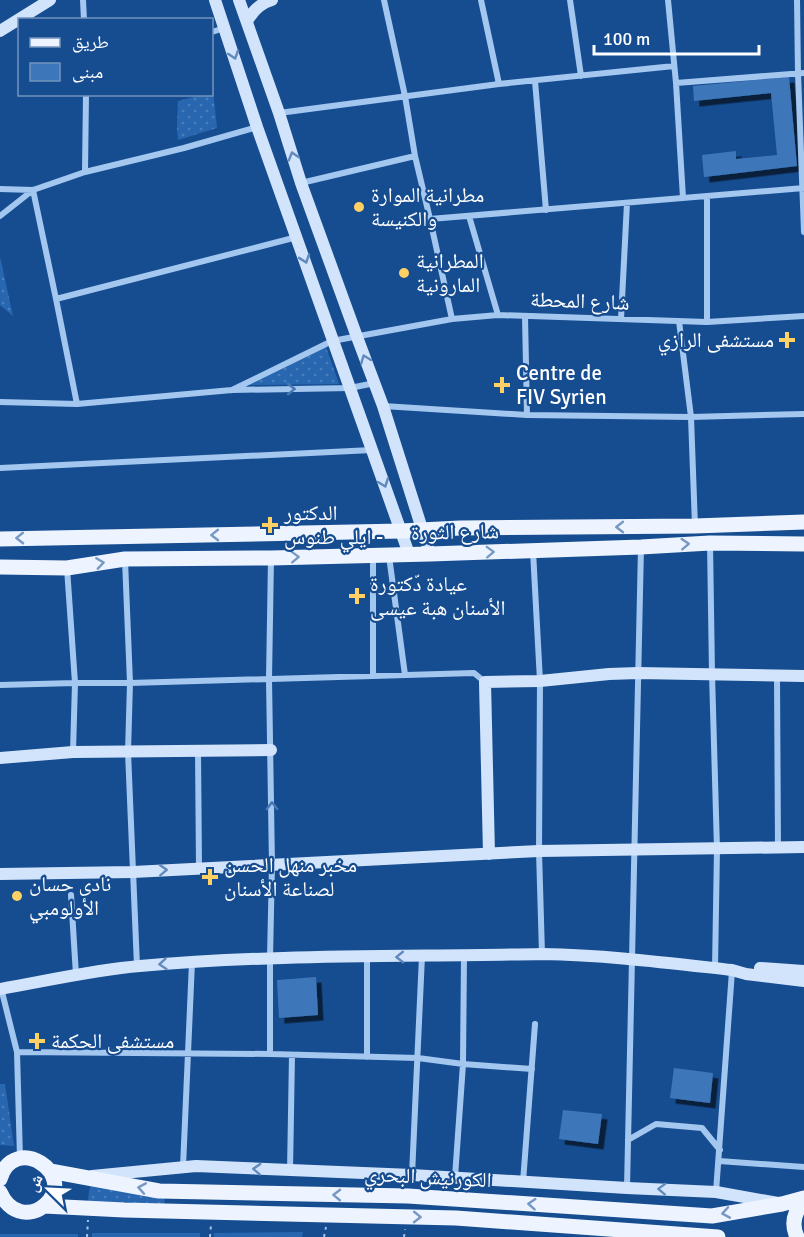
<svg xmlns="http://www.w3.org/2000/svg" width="804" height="1237" font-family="Signika,'Noto Naskh Arabic',sans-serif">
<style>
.grass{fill:url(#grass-dots)}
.garden{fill:#2867b0}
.building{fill:#3e77b9;filter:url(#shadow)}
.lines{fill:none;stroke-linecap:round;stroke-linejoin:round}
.path{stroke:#a4c7f0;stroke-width:2;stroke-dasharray:3 4.5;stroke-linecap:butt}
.street{stroke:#a4c7f0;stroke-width:6}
.secondary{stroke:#d2e4fb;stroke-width:12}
.primary{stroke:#edf4ff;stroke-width:15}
.oneway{stroke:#6189bb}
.oneway2{stroke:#4878b2}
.oneway3{stroke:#7798c2}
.poi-dot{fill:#ffd063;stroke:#164d91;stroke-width:2}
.labels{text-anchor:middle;stroke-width:4.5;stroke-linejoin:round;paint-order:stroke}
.poi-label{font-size:21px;fill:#fff;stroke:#164d91;text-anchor:start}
.street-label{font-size:21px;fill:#fff;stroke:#164d91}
</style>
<defs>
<pattern id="grass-dots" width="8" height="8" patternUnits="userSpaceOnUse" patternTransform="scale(1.5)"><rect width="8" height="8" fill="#2867b0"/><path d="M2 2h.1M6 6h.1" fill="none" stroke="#487ebc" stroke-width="1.8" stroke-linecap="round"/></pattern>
<filter id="shadow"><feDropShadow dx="5.5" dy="5.5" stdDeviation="0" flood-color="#0009"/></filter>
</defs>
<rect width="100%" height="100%" fill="#164d91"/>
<path class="grass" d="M213 91 217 128 178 140 177 128 178 101 201 95 212 94Z
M0 257 13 316 0 305Z
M326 347 339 384 247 385Z
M0 1084H5L14 1146 0 1145Z
M93 1179 165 1191 164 1211 88 1201 89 1191Z"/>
<path class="garden" d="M303 1232 302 1237H214V1233Z
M92 1233H200V1237H92Z
M0 1234H78V1237H0Z"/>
<path class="building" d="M789 77 797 166 704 177 702 155 736 151V159L777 155 771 93 694 101 693 86Z
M316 977 318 1015 279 1018 277 980Z
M674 1068 713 1073 710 1103 670 1098Z
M563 1110 602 1114 598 1144 559 1139Z"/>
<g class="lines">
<path class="path" d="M87 1237 88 1220
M210 1237 211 1225
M324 1237 326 1227
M404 1237 405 1229"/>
<path class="street" d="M83 0 84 20
M384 0 405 96 415 156 430 219 452 319
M481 0 499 84
M570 0 581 76
M668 0 676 83 683 198
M797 0 798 73 804 232
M212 32 224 28
M535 81 546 210
M676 83 804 73
M279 113 499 84 674 66
M85 172 86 94
M301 183 415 156
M0 189 33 190 85 172 184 148 257 127
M0 216 33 190 56 299 77 404
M469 216 498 315
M430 219 804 188
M56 299 297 237
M525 316 527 415
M621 319 627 203
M679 321 691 417 695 526
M707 322V197
M232 390 332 341 452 319 498 315 707 322 804 316
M0 402 77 404 232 390 350 388 375 383
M383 406 527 415 691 417 804 414
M0 468 372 450
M710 543 712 674 717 849 715 968
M533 551 540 681 539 851 542 954
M373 556V676
M389 556 405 675
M125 560 130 683 128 752 137 966
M67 568 75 683 73 752
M777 676 778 848
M0 685 75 683H130L474 673 485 682
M198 751 199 868
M71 895 76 975
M367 957V1057
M1 988 17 1052 20 1158
M17 1052 270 1054 418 1058 463 1064 532 1069
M270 1054V958L272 865 269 679 271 558
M628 1140 656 1124 702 1128 720 1150
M719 1161 804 1167
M183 1167 192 962
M290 1171 292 1055
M412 1175 422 956
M455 1177 463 1064 464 956
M523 1182 535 1024
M627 1188 641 547
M716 1192 732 971"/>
<path class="secondary" d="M215 0 257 127 409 554
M239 0 279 113 301 183 357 337 383 406 430 554
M247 21C253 11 260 3 272 0
M0 31 50 0
M0 758 73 752 271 750
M489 854 485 682 540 681 609 674 638 673 804 676
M0 874 133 872 539 851 804 847
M760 968 804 971
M0 989C46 981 93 970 140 966 273 954 408 957 542 954 606 955 669 963 732 970L746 974 804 981
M92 1176 196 1166 412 1175 627 1188 716 1192 778 1203"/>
<path class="primary" d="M0 539 401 531 460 528 695 526 804 522
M0 567 67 568 125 559 271 558 430 554 641 547 710 543 804 544
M50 1171 159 1191 408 1196 712 1216 782 1204 804 1198
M0 1179C14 1132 79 1174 45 1205 38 1211 28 1214 19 1211 9 1208 4 1201 0 1192
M44 1206 124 1210 456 1218 718 1237
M797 1237C791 1224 794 1212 804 1201"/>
</g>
<defs><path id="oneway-chevron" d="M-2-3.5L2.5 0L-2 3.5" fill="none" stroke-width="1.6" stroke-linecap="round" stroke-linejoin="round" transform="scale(1.5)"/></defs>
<g class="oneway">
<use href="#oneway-chevron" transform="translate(234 55) rotate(72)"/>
<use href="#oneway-chevron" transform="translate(293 156) rotate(-107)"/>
<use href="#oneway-chevron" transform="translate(305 259) rotate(71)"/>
<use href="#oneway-chevron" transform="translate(365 359) rotate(-111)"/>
<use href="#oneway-chevron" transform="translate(384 483) rotate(70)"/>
<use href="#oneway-chevron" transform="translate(163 870) rotate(-3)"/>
<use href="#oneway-chevron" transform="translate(400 957) rotate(179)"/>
<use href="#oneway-chevron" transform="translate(163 964) rotate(175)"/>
<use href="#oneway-chevron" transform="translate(257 1169) rotate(-177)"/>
<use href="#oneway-chevron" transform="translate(662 1189) rotate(-178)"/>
</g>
<g class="oneway2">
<use href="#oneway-chevron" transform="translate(291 389) rotate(-1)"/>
<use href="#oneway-chevron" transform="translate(272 806) rotate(-91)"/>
</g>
<g class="oneway3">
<use href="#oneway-chevron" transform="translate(620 527) rotate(180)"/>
<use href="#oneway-chevron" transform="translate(215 535) rotate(179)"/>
<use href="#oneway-chevron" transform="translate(20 538) rotate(179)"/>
<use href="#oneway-chevron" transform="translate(685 544) rotate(-3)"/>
<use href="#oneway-chevron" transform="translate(490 552) rotate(-2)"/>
<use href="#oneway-chevron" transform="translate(295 557) rotate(-2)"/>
<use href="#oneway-chevron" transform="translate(100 563) rotate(-8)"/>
<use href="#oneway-chevron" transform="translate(142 1188) rotate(-170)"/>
<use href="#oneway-chevron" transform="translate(337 1195) rotate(-179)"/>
<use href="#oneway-chevron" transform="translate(532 1204) rotate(-176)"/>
<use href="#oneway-chevron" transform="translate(726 1213) rotate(170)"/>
<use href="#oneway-chevron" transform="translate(417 1217) rotate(1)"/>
</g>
<g class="poi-dot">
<circle cx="359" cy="207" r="6"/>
<circle cx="404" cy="273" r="6"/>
<path d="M784 331h6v6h6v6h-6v6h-6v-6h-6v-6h6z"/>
<path d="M499 376h6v6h6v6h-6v6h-6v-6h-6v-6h6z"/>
<path d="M267 516h6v6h6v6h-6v6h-6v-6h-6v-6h6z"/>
<path d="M354 587h6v6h6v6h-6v6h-6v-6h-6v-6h6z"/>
<path d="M207 868h6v6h6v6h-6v6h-6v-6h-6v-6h6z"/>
<circle cx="17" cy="896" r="6"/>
<path d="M34 1032h6v6h6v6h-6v6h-6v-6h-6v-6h6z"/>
</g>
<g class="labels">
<g class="poi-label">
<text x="371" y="202">مطرانية الموارة<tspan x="371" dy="24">والكنيسة</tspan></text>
<text x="416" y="268">المطرانية<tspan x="416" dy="24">المارونية</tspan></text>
<text x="774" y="347" text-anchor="end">مستشفى الرازي</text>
<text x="516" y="380">Centre de<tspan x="516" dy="24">FIV Syrien</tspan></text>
<text x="284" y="520">الدكتور<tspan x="284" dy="24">ايلي طنوس -</tspan></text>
<text x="370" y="591">عيادة دّكتورة<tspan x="370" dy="24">الأسنان هبة عيسى</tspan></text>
<text x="224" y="872">مخبر منهل الحسن<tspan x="224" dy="24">لصناعة الأسنان</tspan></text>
<text x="29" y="891">نادي حسان<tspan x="29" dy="24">الأولومبي</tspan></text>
<text x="51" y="1048">مستشفى الحكمة</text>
</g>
<g class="street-label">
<text transform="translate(580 301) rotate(2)" y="7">شارع المحطة</text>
<text transform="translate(455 532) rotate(-1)" y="7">شارع الثورة</text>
<text transform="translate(428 1177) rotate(3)" y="7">الكورنيش البحري</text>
</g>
</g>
<rect x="18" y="18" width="195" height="78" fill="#164d91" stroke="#7394bd" stroke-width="1.5"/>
<rect x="30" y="38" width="30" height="9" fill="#edf4ff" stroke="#7394bd" stroke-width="1.5"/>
<text x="72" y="48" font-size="18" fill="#ffffff">طريق</text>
<rect x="30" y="63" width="30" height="18" fill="#3e77b9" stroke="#7394bd" stroke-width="1.5"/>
<text x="72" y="78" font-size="18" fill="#ffffff">مبنى</text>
<g transform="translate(48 1189) rotate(294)" stroke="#164d91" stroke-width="4.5" paint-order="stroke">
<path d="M0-4.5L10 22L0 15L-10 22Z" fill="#ffffff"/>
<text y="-9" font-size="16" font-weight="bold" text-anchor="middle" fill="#ffffff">ش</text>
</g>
<path d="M594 45v9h165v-9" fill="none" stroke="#ffffff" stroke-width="3"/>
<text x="603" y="45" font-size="18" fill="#ffffff" stroke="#164d91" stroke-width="4.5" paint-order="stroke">100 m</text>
</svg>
